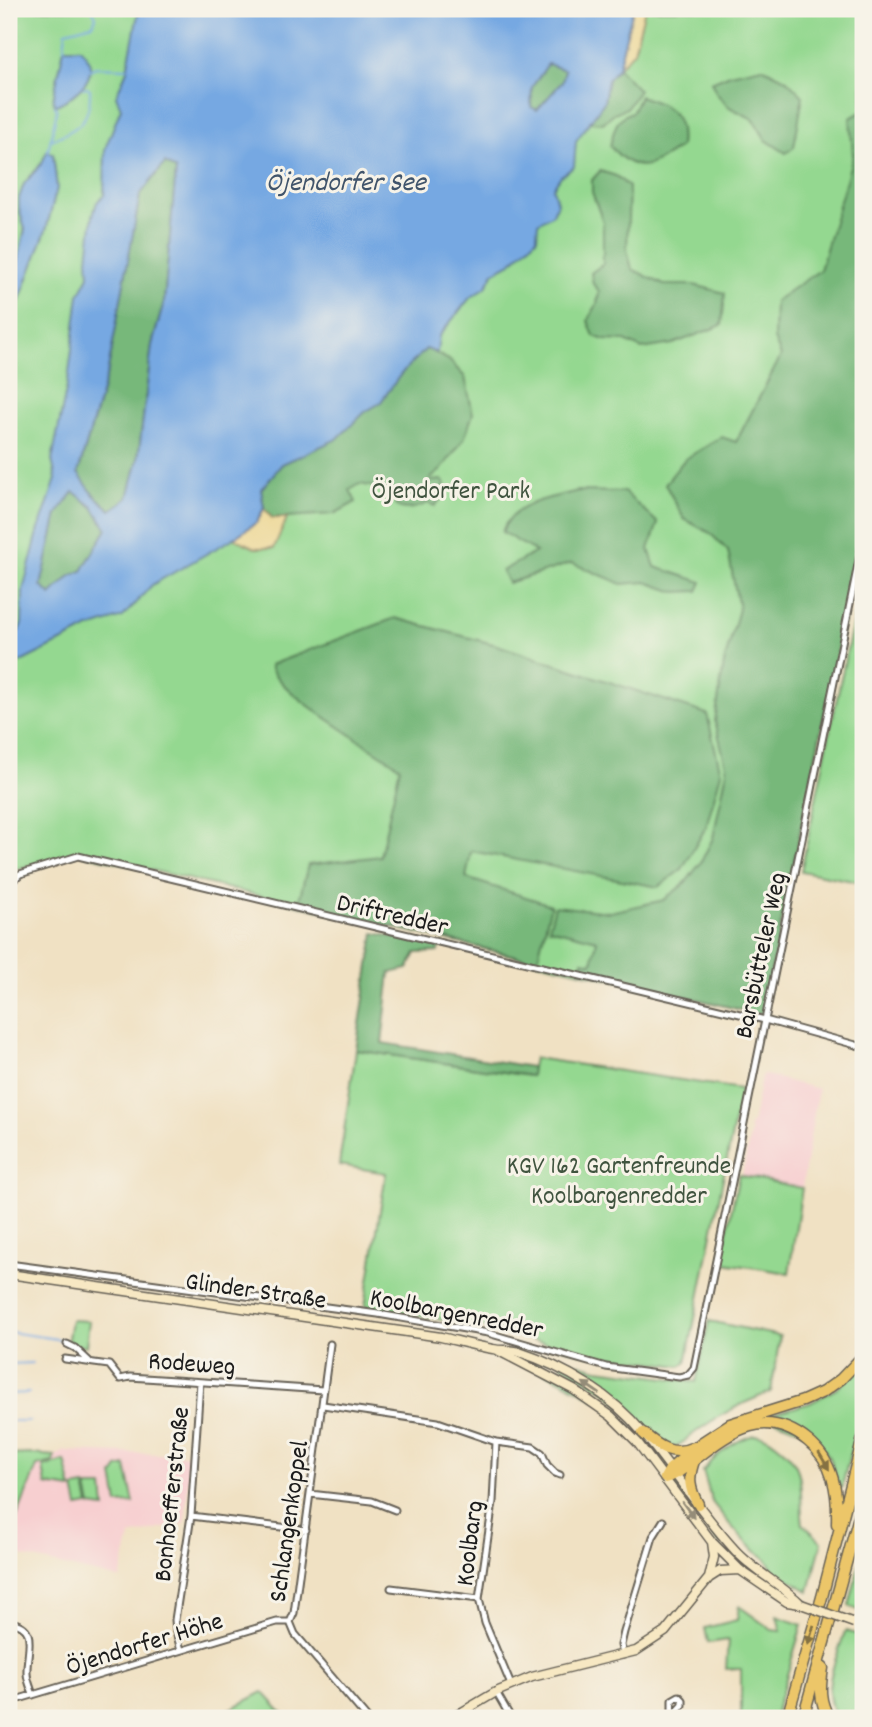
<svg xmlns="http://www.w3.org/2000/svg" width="872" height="1727" font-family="Dekko,sans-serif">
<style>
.built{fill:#f7cfd0}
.green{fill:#94d890;stroke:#587a56;stroke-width:2}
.forest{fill:#77b87a;stroke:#4a6a4b;stroke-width:2}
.sand{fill:#eeda9e;stroke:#857b5d;stroke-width:2}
.water{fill:#76a8e2;stroke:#49627f;stroke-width:2;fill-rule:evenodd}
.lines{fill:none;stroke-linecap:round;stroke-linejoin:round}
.stream{stroke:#76a8e2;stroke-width:2}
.street-casing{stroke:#666156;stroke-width:9}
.secondary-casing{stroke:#666156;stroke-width:11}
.highway-casing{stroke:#666156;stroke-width:13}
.street{stroke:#fff;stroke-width:5}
.secondary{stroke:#f7e8c3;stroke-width:8}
.highway{stroke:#ecc669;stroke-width:10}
.secondary-bridge-casing{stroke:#666156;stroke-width:11;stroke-linecap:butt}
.secondary-bridge{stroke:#f7e8c3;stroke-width:8}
.oneway{fill:#948c78}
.oneway2{fill:#847142}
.labels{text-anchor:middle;stroke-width:6;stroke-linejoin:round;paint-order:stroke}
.park-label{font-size:26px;fill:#40543f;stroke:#f7f3e8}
.street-label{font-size:26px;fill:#1c1c1c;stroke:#f7f3e8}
.water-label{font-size:28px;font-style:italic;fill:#40546b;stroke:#f7f3e8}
</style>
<rect width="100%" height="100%" fill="#f7f3e8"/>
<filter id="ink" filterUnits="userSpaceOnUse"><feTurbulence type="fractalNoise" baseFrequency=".0143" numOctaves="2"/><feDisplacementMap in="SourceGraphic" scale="14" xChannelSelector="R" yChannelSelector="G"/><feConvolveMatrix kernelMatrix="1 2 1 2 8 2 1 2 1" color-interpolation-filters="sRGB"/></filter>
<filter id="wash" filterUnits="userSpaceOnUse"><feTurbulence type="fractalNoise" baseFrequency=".00686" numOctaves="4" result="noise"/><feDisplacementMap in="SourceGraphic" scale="28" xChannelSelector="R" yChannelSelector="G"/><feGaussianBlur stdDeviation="1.57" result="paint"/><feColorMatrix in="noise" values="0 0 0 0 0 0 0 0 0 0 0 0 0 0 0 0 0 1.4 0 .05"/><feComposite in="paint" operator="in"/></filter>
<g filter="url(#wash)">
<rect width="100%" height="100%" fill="#f0e1c3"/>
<path class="built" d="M762 1074 818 1089 802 1188 742 1176 751 1131 749 1130 750 1124H752L755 1110Z
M64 1451 190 1455 185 1523 130 1536 120 1579 9 1553 13 1527 37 1466 53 1462 55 1456Z"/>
<path class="green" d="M9 9H863V530L763 1011 758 1014 79 853 9 871V328L46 230 57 188 53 154 42 163 24 184 19 209 25 228 9 301Z
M863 573V883L801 871Z
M356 1050 530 1076 534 1058 741 1089 686 1363 680 1366 599 1355H588L494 1329 365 1306 386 1173 339 1165Z
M739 1175 802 1188 789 1273 724 1263 721 1260Z
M71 1320 89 1321 86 1346 67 1344Z
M709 1321 780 1336 771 1392C733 1406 707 1422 675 1448L658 1441 606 1392 560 1364 562 1359 598 1369 696 1382Z
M509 1353C572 1373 621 1410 662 1461L625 1422 602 1402Z
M863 1361V1399L842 1487 839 1488C828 1445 818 1433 774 1420L770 1414 810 1403 838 1388Z
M754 1435C766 1435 770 1439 779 1446 809 1468 798 1493 803 1524L822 1542 809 1591 774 1571 765 1558 755 1551 732 1527 712 1502 703 1471C717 1454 733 1441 754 1435Z
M31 1454 55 1456 53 1462 37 1466 13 1527 9 1528V1455Z
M65 1461 72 1489 46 1485 43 1467Z
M126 1466 134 1503 118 1504 113 1475 118 1468Z
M673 1478 719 1537 722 1547 677 1489Z
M85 1486 89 1505 78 1507 74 1488Z
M87 1487H103L105 1508 91 1506Z
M863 1551V1612L849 1606Z
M739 1606 772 1630 781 1631 777 1616 802 1625 774 1718H741V1669H726L728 1640 708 1643 705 1628 737 1620Z
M845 1631 863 1636V1718H838C818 1693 837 1658 845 1631Z
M263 1692 287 1718H214Z"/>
<path class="forest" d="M548 64 565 70 562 82 537 110 531 107 532 87Z
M762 67 786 79 803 96 794 147 786 153 766 140 753 119 729 107 717 94 711 82 730 74Z
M618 68 639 90 627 108 614 113 603 123 589 122 604 102 608 79Z
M640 96C669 106 684 113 680 147 650 167 637 177 610 146 614 131 615 117 632 112Z
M863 111V528L763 1011 758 1014 580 971 583 961 592 963 597 940 549 928 555 906 610 912 664 900 686 882 701 862 713 838 727 770 715 721 724 663 739 609 728 551 710 533 684 519 665 484 685 459 722 437 736 442 781 356 774 339 775 301 820 270 853 156 850 118Z
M165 163 176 170 164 302 152 345 138 459 128 498 111 510 94 495 78 474 108 370 140 195Z
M600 171 616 176 629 187 627 250 632 269 664 285H694L725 293 722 325 673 344 642 349 625 341 604 340 594 336 588 321 597 304 599 291 593 284 591 273 603 264V222L592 192V180Z
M426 348 449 360 465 377 473 414 464 439 441 470 430 479 431 481 442 480 445 484 440 500 435 506 428 503C419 508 404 512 395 505V500L403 490H390L360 484 350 490 356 502 334 514 272 518 264 508 261 489 282 464 337 439 365 412 380 403 401 374Z
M578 491 624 492 658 523 649 549 655 567 702 582 698 591 675 592 646 582 622 584 572 563 508 583 502 571 536 552 502 532C513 501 550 499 578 491Z
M74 492 93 507 107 529 82 571 69 577 51 595 41 586 57 514Z
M395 618 497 645 707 714 721 773 706 827 682 869 658 887 471 851 466 878 551 905 537 961 298 904 308 865 380 856 400 767C374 748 275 692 270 665Z
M374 933 440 946 438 952 416 953 408 969 390 973 382 1043 532 1067 531 1076 356 1050Z"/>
<path class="sand" d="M633 9H645L634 51 618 68Z
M264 508 272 518H287L274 548H255L234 538 257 522Z"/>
<path class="water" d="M139 9H633L618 68 608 79 604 102 576 141 574 167 561 176 553 188 557 203 553 214 538 223 537 238 511 263 494 272 486 287 469 299 439 336 437 353 426 349 401 374 380 403 365 412 337 439 282 464 261 489 264 508 257 522 234 538 152 585 123 617 87 629 19 663 13 657 14 640 22 624 23 590 38 532 56 479 52 460 68 380 79 295 89 276 88 259 93 215 97 202 104 195 105 149 121 108 116 96 127 70ZM548 64 565 70 562 82 537 110 531 107 532 87ZM165 163 176 170 164 302 152 345 138 459 128 498 111 510 94 495 78 473 108 370 140 195ZM74 492 93 507 107 529 82 571 69 577 51 595 41 586 57 514Z
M64 48H80C106 74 77 95 55 106L53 99Z
M47 151 53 154 57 188 46 230 9 328V301L25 229 19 209V198L24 184 42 163Z"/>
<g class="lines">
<path class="stream" d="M64 48 66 31 93 24 96 17 92 9
M89 70 96 67 127 68
M51 140C79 128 91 122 90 89L87 87 83 88
M48 151 57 110 55 106
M9 1332 64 1340
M9 1364 32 1363
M9 1394 29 1393
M9 1421H30"/>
</g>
</g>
<g filter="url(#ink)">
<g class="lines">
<defs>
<path id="street" d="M9 951 12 881 20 874 78 856 765 1020 863 1047
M9 1264 378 1314 488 1333 606 1367 679 1377 688 1375 694 1368 863 540
M67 1344 75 1348 89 1361
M330 1344 294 1613 290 1622 295 1634 367 1718
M65 1359 109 1365 120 1379 130 1377 323 1390
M323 1405 438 1422 496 1442 533 1447 542 1453 547 1465 555 1473 560 1475
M496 1442 493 1502 479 1599 485 1623 511 1685
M310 1494 372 1501 395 1510
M191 1516 306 1530
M391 1588 479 1599
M9 1622C40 1626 26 1650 27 1673 27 1680 31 1688 33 1695
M181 1650 176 1632 175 1620 191 1516 200 1382
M623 1655 621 1645 624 1632 653 1537 663 1521
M496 1692 511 1718
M9 1702 277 1622H290
M672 1718V1700L679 1696 683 1700V1705L672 1717"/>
<path id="secondary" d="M9 1274 441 1337C458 1341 475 1346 493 1349 502 1351 510 1349 519 1352 565 1367 612 1395 643 1433 675 1471 701 1513 735 1550 755 1572 781 1584 801 1604
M497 1350 574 1390 611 1416 637 1442 712 1542 740 1570 787 1602 801 1604
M709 1578 714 1557 712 1542
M452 1718 496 1692 532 1677 636 1651 665 1632 709 1578 720 1571 740 1570"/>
<path id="highway" d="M643 1433C659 1447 673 1457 694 1447
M694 1461C688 1478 689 1488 698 1504
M665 1478C678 1475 686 1466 697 1458 732 1430 766 1407 808 1441 834 1462 838 1493 837 1524
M665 1478 670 1469 701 1443 730 1424 803 1401 823 1392 841 1379 863 1356
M823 1668C820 1687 819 1701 829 1718
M787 1718 822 1597 863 1438
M803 1718 863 1502"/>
</defs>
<use href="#street" class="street-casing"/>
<use href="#secondary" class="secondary-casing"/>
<use href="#highway" class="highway-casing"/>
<use href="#street" class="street"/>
<use href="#secondary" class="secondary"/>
<use href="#highway" class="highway"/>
<defs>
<path id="secondary-bridge" d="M801 1604 854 1623"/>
</defs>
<use href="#secondary-bridge" class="secondary-bridge-casing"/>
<use href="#secondary-bridge" class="secondary-bridge"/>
</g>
<defs><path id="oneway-solid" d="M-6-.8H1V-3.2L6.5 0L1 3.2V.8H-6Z" transform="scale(1.75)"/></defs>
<g class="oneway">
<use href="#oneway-solid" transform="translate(591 1388) rotate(-146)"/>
<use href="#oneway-solid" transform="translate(688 1510) rotate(54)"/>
</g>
<g class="oneway2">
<use href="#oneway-solid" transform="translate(824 1461) rotate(59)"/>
<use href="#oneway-solid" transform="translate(811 1635) rotate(106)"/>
</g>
</g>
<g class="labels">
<g class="park-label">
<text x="451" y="498">Öjendorfer Park</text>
<text x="619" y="1173">KGV 162 Gartenfreunde<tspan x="619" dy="30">Koolbargenredder</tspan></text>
</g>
<g class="street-label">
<text transform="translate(393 913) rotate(13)" y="9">Driftredder</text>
<text transform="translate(759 955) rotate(-78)" y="9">Barsbütteler Weg</text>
<text transform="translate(256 1289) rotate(8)" y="9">Glinder Straße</text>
<text transform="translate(457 1312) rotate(11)" y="9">Koolbargenredder</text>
<text transform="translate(192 1362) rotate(4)" y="9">Rodeweg</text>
<text transform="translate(170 1494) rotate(-84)" y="9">Bonhoefferstraße</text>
<text transform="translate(287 1521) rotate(-82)" y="9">Schlangenkoppel</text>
<text transform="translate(468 1543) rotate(-83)" y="9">Koolbarg</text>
<text transform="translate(144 1642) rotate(-17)" y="9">Öjendorfer Höhe</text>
</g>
<g class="water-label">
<text x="346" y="190">Öjendorfer See</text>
</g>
</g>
<rect width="872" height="1727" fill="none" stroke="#f7f3e8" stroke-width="35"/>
</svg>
